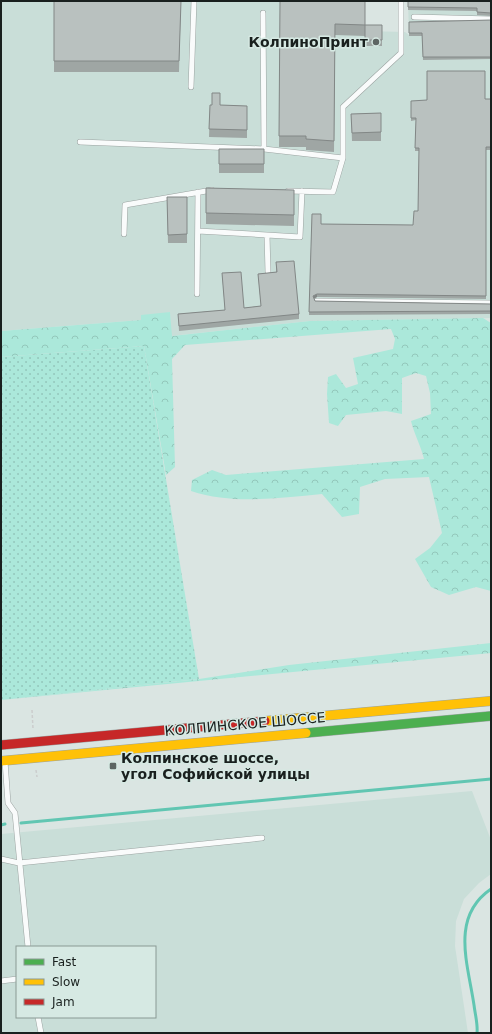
<svg xmlns="http://www.w3.org/2000/svg" width="492" height="1034" font-family="'DejaVu Sans',sans-serif">
<style>
.built{fill:#c9ded8;fill-rule:evenodd}
.grass{fill:url(#grass-dots)}
.forest{fill:url(#forest-crowns)}
.lines{fill:none;stroke-linecap:round;stroke-linejoin:round}
.stream{stroke:#61c6b2;stroke-width:3}
.lane-casing{stroke:#9ba3a1;stroke-width:6}
.fast-casing{stroke:#9ba3a1;stroke-width:10}
.slow-casing{stroke:#9ba3a1;stroke-width:10}
.jam-casing{stroke:#9ba3a1;stroke-width:10}
.path{stroke:#cbcdcd;stroke-width:1.5;stroke-dasharray:3 2;stroke-linecap:butt}
.lane{stroke:#f9fbfb;stroke-width:5}
.fast{stroke:#4caf50;stroke-width:9}
.slow{stroke:#ffc107;stroke-width:9}
.jam{stroke:#c62828;stroke-width:9}
.wall{fill:#9fa6a4}
.shaded-wall{fill:#828786}
.building{fill:#b9c1bf;stroke:#828786}
.poi-dot{fill:#5d6563;stroke:#d6e9e3;stroke-width:1.5}
.labels{text-anchor:middle;stroke-width:3;stroke-linejoin:round;paint-order:stroke}
.poi-label{font-size:14px;font-weight:bold;fill:#19201e;stroke:#d6e9e3;text-anchor:end}
.street-label{font-size:14px;fill:#19201e;stroke:#d6e9e3}
</style>
<defs>
<pattern id="grass-dots" width="8" height="8" patternUnits="userSpaceOnUse"><rect width="8" height="8" fill="#abe8da"/><path d="M2 2h.1M6 6h.1" fill="none" stroke="#93c7bb" stroke-width="1.8" stroke-linecap="round"/></pattern>
<pattern id="forest-crowns" width="20" height="18" patternUnits="userSpaceOnUse"><rect width="20" height="18" fill="#abe8da"/><path d="M2 6a3 3 0 1 1 6 0M12 15a3 3 0 1 1 6 0" fill="none" stroke="#93c7bb"/></pattern>
</defs>
<rect width="100%" height="100%" fill="#dae5e2"/>
<path class="built" d="M1 1H365V31L405 32 409 35 408 1H491V318L310 321 171 336 170 312 141 320 1 331Z
M472 791 491 840V874L479 883 464 899 456 921 455 946 468 1033H1V834ZM17 947H155V1017H17Z"/>
<path class="grass" d="M144 346 199 679 1 700V357Z"/>
<path class="forest" d="M170 312 172 336 310 321 483 318 491 323V591L476 587 449 595 431 587 415 559 430 548 442 533 429 477 385 479 360 487 359 514 342 517 322 494C278 498 234 505 191 491L192 480 212 470 226 475 424 459C421 446 414 434 411 421L431 414 430 393 426 376 416 373 402 378V414L386 411 346 415 338 426 329 423 327 394 328 377 336 374 346 388 358 384 353 358 393 349 395 339 391 329 185 345 172 359 175 467 166 475 144 346 1 357V331L141 320V315Z
M491 643V653L1 700 199 679 289 665Z"/>
<g class="lines">
<path class="stream" d="M21 823 491 779
M1 825 5 824
M477 1033C478 1024 475 1014 474 1005 468 964 450 917 491 889"/>
<defs>
<path id="lane" d="M263 13 264 149
M414 17 491 19
M191 87 194 1
M80 142 264 149 343 158V107L401 53V1
M288 191 333 192 343 158
M198 231 267 235
M124 234 125 205 212 190
M268 272 267 235 300 237 302 191
M197 294 198 192
M317 301 491 303
M5 761 8 803 15 813 28 947
M1 859 19 863 262 838
M1 981 17 979
M38 1017 41 1033"/>
<path id="fast" d="M306 733 491 716"/>
<path id="slow" d="M265 721 491 701
M1 761 306 733"/>
<path id="jam" d="M1 745 265 721"/>
</defs>
<use href="#lane" class="lane-casing"/>
<use href="#fast" class="fast-casing"/>
<use href="#slow" class="slow-casing"/>
<use href="#jam" class="jam-casing"/>
<path class="path" d="M32 710 33 729
M36 770 37 777"/>
<use href="#lane" class="lane"/>
<use href="#fast" class="fast"/>
<use href="#slow" class="slow"/>
<use href="#jam" class="jam"/>
</g>
<path class="wall" d="M54 1H181L179 72H54Z
M280 1 365 25H382V46H365V31V36L335 35 334 152 306 150V147H279Z
M408 1H491V16L477 15V11L408 10Z
M491 20V59L423 60 422 36H409V22Z
M491 99V150H486V299L317 297 314 299 315 301 491 304V314L309 315 312 214 321 224 413 225 418 211 419 151H415L416 120 411 121V101Z
M210 105 247 106V138L209 137Z
M381 113V141H352L351 114Z
M219 149H264V173H219Z
M206 188 294 190V226L206 224Z
M167 197H187V243H168Z
M276 262 299 314V319L179 331 178 314 225 310 222 273 244 308 261 306 258 274 276 272Z
M1 915 2 925V930H1Z"/>
<path class="shaded-wall" d="M317 294V297L313 299V296Z"/>
<path class="building" d="M54 1H181L179 61H54Z
M280 1H365V25L335 24 334 141 306 139V136H279Z
M408 1H491V13L477 12V8L408 7Z
M491 20V57H423L422 33H409V22Z
M365 25H382V40H365Z
M427 71H485V99H491V147H486V296L317 294 313 296 315 301 491 304V311L309 312 312 214H321V224L413 225 414 211H418L419 148H415L416 118H411V101L427 100Z
M212 93H220V105L247 106V130L209 129 210 105H212Z
M381 113V132L352 133 351 114Z
M219 149H264V164H219Z
M206 188 294 190V215L206 213Z
M167 197H187V234L168 235Z
M294 261 299 314 179 326 178 314 225 310 222 273 241 272 244 308 261 306 258 274 277 272 276 262Z"/>
<g class="poi-dot">
<circle cx="376" cy="42" r="4"/>
<rect x="109" y="762" width="8" height="8" rx="2"/>
</g>
<g class="labels">
<g class="poi-label">
<text x="368" y="47">КолпиноПринт</text>
<text x="121" y="763" text-anchor="start">Колпинское шоссе,<tspan x="121" dy="16">угол Софийской улицы</tspan></text>
</g>
<g class="street-label">
<text transform="translate(245 724) rotate(-5)" y="5">КОЛПИНСКОЕ ШОССЕ</text>
</g>
</g>
<rect width="492" height="1034" fill="none" stroke="#19201e" stroke-width="4"/>
<rect x="16" y="946" width="140" height="72" fill="#d6e9e3" stroke="#8a9994"/>
<rect x="24" y="959" width="20" height="6" fill="#4caf50" stroke="#8a9994"/>
<text x="52" y="966" font-size="12" fill="#19201e">Fast</text>
<rect x="24" y="979" width="20" height="6" fill="#ffc107" stroke="#8a9994"/>
<text x="52" y="986" font-size="12" fill="#19201e">Slow</text>
<rect x="24" y="999" width="20" height="6" fill="#c62828" stroke="#8a9994"/>
<text x="52" y="1006" font-size="12" fill="#19201e">Jam</text>
</svg>
